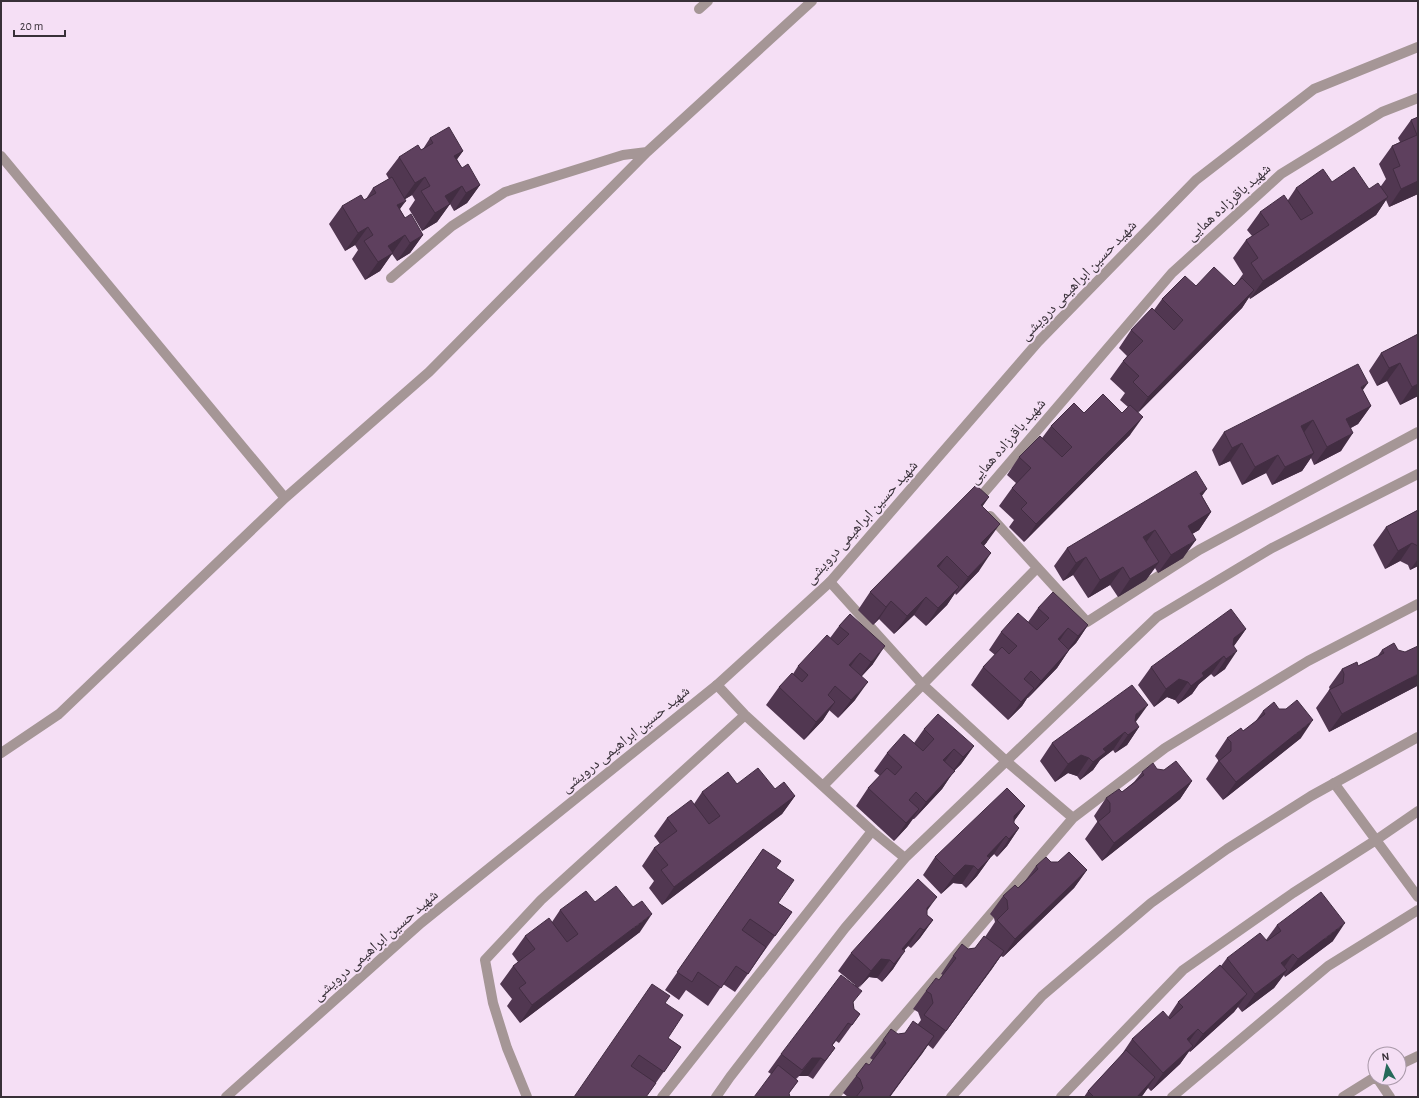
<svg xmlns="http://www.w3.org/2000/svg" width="1419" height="1098" font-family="'Alegreya Sans','Noto Naskh Arabic',sans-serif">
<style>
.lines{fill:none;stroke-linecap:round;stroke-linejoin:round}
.minor{stroke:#a59696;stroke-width:10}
.tertiary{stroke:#a59696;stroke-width:10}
.wall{fill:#513751}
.shaded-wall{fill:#422d42}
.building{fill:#5e405e;stroke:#422d42}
.labels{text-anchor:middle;stroke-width:4;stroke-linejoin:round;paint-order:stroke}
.street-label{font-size:15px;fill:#383038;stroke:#f5dff5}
</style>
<rect width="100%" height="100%" fill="#f5dff5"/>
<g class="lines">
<path class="minor" d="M699 9 708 1
M1 156 285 498
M391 278 452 226 505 192 623 155 647 152
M976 502 1172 273 1281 174 1382 112 1418 98
M990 516 1087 622 1199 550 1418 432
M830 582 922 684 1006 761 1073 818
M717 685 745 715 872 831 905 858
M1 753 59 714 285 498 429 372 647 152 812 1
M1334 783 1418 897
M823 786 1037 568
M1399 1065 1418 1056
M1377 1078 1390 1097
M527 1097 507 1048 493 1003 485 960 541 900 745 715
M662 1097 872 831
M716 1097 730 1077 845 928 905 858 1157 617 1272 548 1418 474
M834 1097 1073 818 1165 748 1308 661 1418 604
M1061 1097 1183 970 1293 893 1376 840 1418 811
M1172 1097 1328 966 1418 910
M1343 1097 1375 1077"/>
<path class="tertiary" d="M226 1097 421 923 717 685 830 582 1038 342 1196 180 1314 89 1418 47
M951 1097 1042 996 1151 903 1227 849 1311 796 1418 737"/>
</g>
<path class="wall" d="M1418 117V194L1389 207 1386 200 1376 215 1250 299 1249 297 1242 308 1138 412 1130 435 1024 542 1009 527 1014 520 999 506 1012 488 1016 483 1007 475 1019 457 1042 438 1051 426 1084 413H1122L1128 407 1120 400 1125 393 1110 379 1123 361 1127 356 1119 348 1131 330 1154 310 1162 299 1196 286H1234L1238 281 1243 274 1233 258 1246 240 1252 236 1247 230 1260 212 1288 200 1296 188 1332 182 1369 189 1381 186 1386 179 1379 164 1392 146 1400 142 1398 138 1411 120Z
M430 138 463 151 457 159 462 168 480 185 467 203 454 211 450 204 437 222 422 231 409 209 415 200 412 195 405 199 400 209 405 218 423 235 410 253 397 261 392 254 380 271 365 280 352 259 358 250 355 245 345 251 329 224 342 206 364 200 366 199 373 188 389 179 386 174 399 157 423 149Z
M1418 334V396L1400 405 1387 381 1377 386 1369 371 1381 353Z
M1363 391 1371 406 1358 424 1351 428 1341 451 1314 465 1311 458 1302 471 1272 485 1266 473 1242 485 1230 461 1219 466 1212 450 1224 432Z
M1202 496 1211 512 1199 530 1192 534 1183 558 1158 573 1155 568 1146 580 1118 597 1110 585 1088 598 1073 575 1063 581 1054 566 1067 548Z
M989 497 982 507 987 542 984 546 979 571 956 595 955 593 947 605 926 626 914 615 894 634 879 619 873 625 858 610 870 592Z
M1418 510V566L1410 570 1408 565 1400 561 1385 569 1373 545 1386 527Z
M1038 608 1088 625 1076 643 1069 650 1057 668 1028 698H1027L1022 706 1008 720 971 685 983 667 995 655 989 650 1001 632 1028 622Z
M850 614 873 664 862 676 855 700 838 718 829 710 823 720 804 740 766 705 779 687 793 674 798 666 830 638 839 626Z
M1246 629 1234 646 1225 669 1214 677 1211 674 1199 684 1192 694 1178 704 1175 700 1167 697 1154 707 1138 685 1151 667Z
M1382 650 1417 686 1329 732 1316 708 1329 690H1330L1329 687 1342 669 1358 666 1377 657Z
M1263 711 1301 738 1223 800 1206 779 1218 761V760L1215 756 1227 738 1243 731 1255 722Z
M1139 727 1127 745 1115 753 1113 750 1100 760 1093 770 1080 780 1077 776 1068 773 1055 782 1040 761 1052 743Z
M924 729 974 746 961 764 954 771 942 789 914 819H913L907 827 894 841 856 806 868 788 880 776 874 771 887 753 914 743Z
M1157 769 1192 781 1180 799 1102 861 1085 839 1097 822V821L1094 816 1106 798 1122 792 1134 782 1142 772Z
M737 784 775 789 795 796 782 814 662 905 649 888 654 881 642 866 654 848 660 844 654 836 667 818 694 804 702 792Z
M1025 806 1014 821V823L1019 828 1007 846 997 857 994 854 990 858 977 876 966 888 962 884 953 883 941 894 923 875 935 857Z
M763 849 776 868 778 903 792 912 735 992 723 984 708 1006 686 990 679 1000 665 990Z
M1051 862 1087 870 1074 888 1003 957 1001 956 933 1049 928 1045 890 1097H848L843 1093 856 1076 869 1065 873 1060 870 1058 883 1040 898 1034 905 1033 918 1024 921 1020 918 1012 913 1009 926 991 939 980 943 975 941 974 953 956 968 949 975 948 985 937 995 922 994 918 990 914 1003 896 1018 888 1025 881 1036 866Z
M595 902 640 932 520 1023 507 1006 512 999 500 984 513 966 518 962 512 954 525 936 552 922 560 910Z
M927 911V915L933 920 920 938 911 948 908 946 904 950 893 969 882 982 877 978 869 977 858 988 853 1003 854 1009 860 1014 839 1043 836 1041 832 1046 835 1048 813 1079 808 1076H799L796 1079 798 1081 789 1093 771 1074 768 1072 781 1054 855 985 838 971 851 953Z
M1277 925 1333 941 1285 977 1284 975 1274 988 1242 1012 1238 1007 1234 1012 1190 1052 1189 1051 1180 1064 1151 1091 1148 1088 1141 1097H1084L1088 1091 1120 1057 1132 1039 1168 1017 1178 1002 1221 966 1227 958 1266 940Z
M665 1003 668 1038 681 1047 651 1090 574 1097Z"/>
<path class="shaded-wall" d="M463 151 450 169 454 156Z
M425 177 412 195 402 201 415 183Z
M1418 181V194L1389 207 1401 189Z
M480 185 467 203 454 211 466 193Z
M462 186 450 204 445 196Z
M1388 197 1376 215 1250 299 1263 281Z
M406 201 393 218 397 205Z
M450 204 437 222 422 231 435 213Z
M368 227 355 245 345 251 358 233Z
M405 235 380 271 365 280 378 262 388 246Z
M423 235 410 253 397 261 410 243Z
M1254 290 1242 308 1136 415 1148 397Z
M1400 363 1387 381 1377 386 1389 368Z
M1368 383 1355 401 1361 387Z
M1418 384V396L1400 405 1412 387Z
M1371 406 1358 424 1333 437 1346 419Z
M1143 417 1130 435 1024 542 1036 524Z
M1313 420 1300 438 1301 426Z
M1353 433 1341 451 1314 465 1327 447Z
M1242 443 1230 461 1219 466 1232 448Z
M1314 453 1302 471 1272 485 1285 467Z
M1278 455 1266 473 1242 485 1255 467Z
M1207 489 1194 507 1200 493Z
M989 497 976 515 981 505Z
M1211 512 1199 530 1175 544 1188 526Z
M1000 524 987 542 969 561 981 543Z
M1155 530 1142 548 1143 537Z
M1196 540 1183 558 1158 573 1171 555Z
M1412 543 1400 561 1385 569 1398 551Z
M991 553 979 571 956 595 968 577Z
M947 556 934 574 937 566Z
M1086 557 1073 575 1063 581 1076 563Z
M1418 559V566L1410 570Z
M1159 562 1146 580 1118 597 1130 579Z
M1123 567 1110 585 1088 598 1100 580Z
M959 587 947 605 926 626 938 608Z
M926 597 914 615 894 634 907 616Z
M891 601 879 619 873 625 886 607Z
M1088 625 1076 643 1069 650 1057 668 1028 698 1041 681 1065 654 1078 636Z
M1068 628 1056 646 1058 639Z
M1246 629 1233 647 1222 656 1234 638Z
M885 646 873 664 858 680 871 662Z
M1237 651 1225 669 1214 677 1226 659Z
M860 653 848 670 849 665Z
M1224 656 1211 674 1199 684 1192 694 1178 704 1191 686 1202 673Z
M1418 674V685L1417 686 1329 732 1342 714Z
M1179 679 1188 682 1175 700 1167 697 1154 707 1166 689Z
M868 682 855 700 838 718 851 700Z
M1034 688 1022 706 1008 720 1021 702Z
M835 702 823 720 804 740 816 722Z
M1148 705 1135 723 1123 732 1136 714Z
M1313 720 1301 738 1223 800 1236 782Z
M1139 727 1127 745 1115 753 1128 735Z
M1125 732 1113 750 1100 760 1093 770 1080 780 1093 762 1103 749Z
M974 746 961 764 954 771 942 789 914 819 926 802 950 775 963 757Z
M954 749 941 767 943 760Z
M1081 755 1089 758 1077 776 1068 773 1055 782 1068 764Z
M1192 781 1180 799 1102 861 1114 843Z
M795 796 782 814 662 905 674 887Z
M1025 806 1012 824 1014 816Z
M919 809 907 827 894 841 906 823Z
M1019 828 1007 846 997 857 1009 839Z
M1006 836 994 854 978 870 987 856Z
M990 858 977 876 966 888 978 870Z
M965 865 974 866 962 884 953 883 941 894 954 876Z
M1087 870 1074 888 1003 957 1015 939Z
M937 897 924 915 927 908Z
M652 914 640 932 520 1023 532 1005Z
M933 920 920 938 911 948 924 930Z
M1345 923 1333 941 1285 977 1298 959Z
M920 928 908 946 893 963 902 949Z
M905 951 893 969 882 982 894 964Z
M1004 951 992 969 933 1049 946 1031Z
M1293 954 1281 972V963Z
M881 959 890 960 877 978 869 977 858 989 871 971Z
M1287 970 1274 988 1242 1012 1255 994Z
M1247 994 1234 1012 1190 1052 1203 1034Z
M1198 1029 1185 1047 1187 1039Z
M934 1036 922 1054 889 1097Z
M1193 1046 1180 1064 1151 1091 1163 1073Z
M812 1058H821L808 1076H799L790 1088Z
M1155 1077 1143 1095 1141 1097H1137Z"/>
<path class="building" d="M1418 117V181L1401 189 1393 169 1400 166 1392 146 1417 135 1411 120Z
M449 127 463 151 454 156 462 168 468 164 480 185 466 193 462 186 445 196 450 204 435 213 421 191 430 186 425 177 415 183 399 157 418 145 421 150 433 143 430 138Z
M1354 167 1369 189 1378 183 1388 197 1263 281 1251 263 1258 258 1246 240 1269 225 1260 212 1284 195 1301 220 1313 213 1296 188 1323 169 1332 182Z
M392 177 406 201 397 205 405 218 411 214 423 235 410 243 405 235 388 246 393 253 378 262 364 241 373 235 368 227 358 233 342 206 361 195 364 200 376 193 373 188Z
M1214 267 1234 286 1242 278 1254 290 1148 397 1133 382 1139 376 1123 361 1143 341 1131 330 1152 308 1174 330 1183 320 1162 299 1185 276 1196 286Z
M1418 334V384L1412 387 1400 363 1389 368 1381 353Z
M1358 364 1368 383 1361 387 1371 406 1346 419 1353 433 1327 447 1313 420 1301 426 1314 453 1285 467 1278 455 1255 467 1242 443 1232 448 1224 432Z
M1103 394 1122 413 1130 405 1143 417 1036 524 1021 509 1027 503 1012 488 1031 468 1019 457 1040 436 1062 457 1072 447 1051 426 1074 403 1084 413Z
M1196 471 1207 489 1200 493 1211 512 1188 526 1196 540 1171 555 1155 530 1143 537 1159 562 1130 579 1123 567 1100 580 1086 557 1076 563 1067 548Z
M976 485 989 497 981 505 1000 524 981 543 991 553 968 577 947 556 937 566 959 587 938 608 926 597 907 616 891 601 886 607 870 592Z
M1418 510V546L1412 543 1398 551 1386 527Z
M1053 592 1088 625 1078 636 1068 628 1058 639 1069 650 1041 681 1031 671 1024 679 1034 688 1021 702 983 667 1002 647 1009 654 1017 646 1001 632 1018 613 1037 630 1049 618 1038 608Z
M1231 609 1246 629 1234 638 1233 645 1237 651 1226 659 1224 656 1202 673 1204 676 1191 686 1188 682 1179 679 1166 689 1151 667Z
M850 614 885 646 871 662 860 653 849 665 868 682 851 700 835 686 828 695 835 702 816 722 779 687 792 673 802 682 808 675 798 666 827 635 838 645 849 634 839 626Z
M1394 643 1398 650 1405 652 1418 646V674L1342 714 1329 690 1343 683 1344 674 1342 669 1357 662 1358 666 1384 653 1382 650Z
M1132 685 1148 705 1136 714 1135 721 1139 727 1128 735 1125 732 1103 749 1106 752 1093 762 1089 758 1081 755 1068 764 1052 743Z
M1297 700 1313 720 1236 782 1219 761 1231 751V742L1227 738 1241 728 1243 731 1265 714 1263 711 1274 702 1279 709H1286Z
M938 714 974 746 963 757 954 749 943 760 955 771 926 802 916 792 909 800 919 809 906 823 868 788 887 768 895 775 902 767 887 753 904 734 923 751 934 739 924 729Z
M1176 761 1192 781 1114 843 1098 822 1110 812V803L1106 798 1119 789 1122 792 1144 775 1142 772 1153 763 1157 769 1164 770Z
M758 768 775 789 784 782 795 796 674 887 661 870 668 865 654 848 677 831 667 818 691 800 709 824 720 816 702 792 728 772 737 784Z
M1007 788 1025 806 1014 816V823L1019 828 1009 839 1006 836 987 856 990 858 978 870 974 866 965 865 954 876 935 857Z
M763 849 781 861 776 868 794 880 778 903 792 912 775 936 750 919 742 930 766 947 748 974 736 966 721 988 698 972 692 982 677 972Z
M1069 852 1087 870 1015 939 997 920 1008 909 1007 900 1003 896 1015 885 1018 888 1038 869 1036 866 1046 857 1051 862H1058Z
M918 879 937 897 927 908V915L933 920 924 930 920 928 902 949 905 951 894 964 890 960 881 959 871 971 851 953Z
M616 886 633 907 642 901 652 914 532 1005 519 988 526 983 513 966 535 949 525 936 549 918 567 942 578 934 560 910 586 891 595 902Z
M1321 892 1345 923 1298 959 1293 954 1281 963 1287 970 1255 994 1227 958 1260 933 1267 941 1281 931 1277 925Z
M984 936 1004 951 946 1031 924 1015 933 1003 931 994 926 991 936 978 939 980 956 958 953 956 962 944 968 949 975 948Z
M1220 965 1247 994 1203 1034 1198 1029 1187 1039 1193 1046 1163 1073 1132 1039 1163 1011 1170 1019 1183 1007 1178 1002Z
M841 975 862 991 853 1002 854 1009 860 1014 852 1025 848 1023 832 1045 835 1048 825 1061 821 1058H812L802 1070 781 1054Z
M652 984 670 996 665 1003 683 1015 668 1038 681 1047 664 1072 639 1055 631 1066 656 1083 646 1097H574Z
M913 1021 934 1036 889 1097H856L863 1088 860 1079 856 1076 866 1063 869 1065 886 1043 883 1040 891 1029 898 1034 905 1033Z
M1126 1050 1155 1077 1137 1097H1092L1093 1096 1088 1091Z
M778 1065 798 1081 789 1093 790 1097H754Z"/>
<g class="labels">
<g class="street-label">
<text transform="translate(1228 202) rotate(-42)" y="5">شهید باقرزاده همایی</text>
<text transform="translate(1078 280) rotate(-46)" y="5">شهید حسین ابراهیمی درویشی</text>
<text transform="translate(1007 441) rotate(-49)" y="5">شهید باقرزاده همایی</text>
<text transform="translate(861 522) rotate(-48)" y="5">شهید حسین ابراهیمی درویشی</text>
<text transform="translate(625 739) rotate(-39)" y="5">شهید حسین ابراهیمی درویشی</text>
<text transform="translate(375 945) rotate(-41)" y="5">شهید حسین ابراهیمی درویشی</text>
</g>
</g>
<rect width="1419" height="1098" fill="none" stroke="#383038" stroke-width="4"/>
<g transform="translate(1387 1066) rotate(351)"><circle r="19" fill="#f5dff5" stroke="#a999a9"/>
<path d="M0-3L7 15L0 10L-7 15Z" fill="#26695a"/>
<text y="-6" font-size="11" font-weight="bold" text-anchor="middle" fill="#383038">N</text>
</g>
<path d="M14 30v6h51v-6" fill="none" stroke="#383038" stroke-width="2"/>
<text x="20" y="30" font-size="12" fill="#383038" stroke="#f5dff5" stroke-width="3" paint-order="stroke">20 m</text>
</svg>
